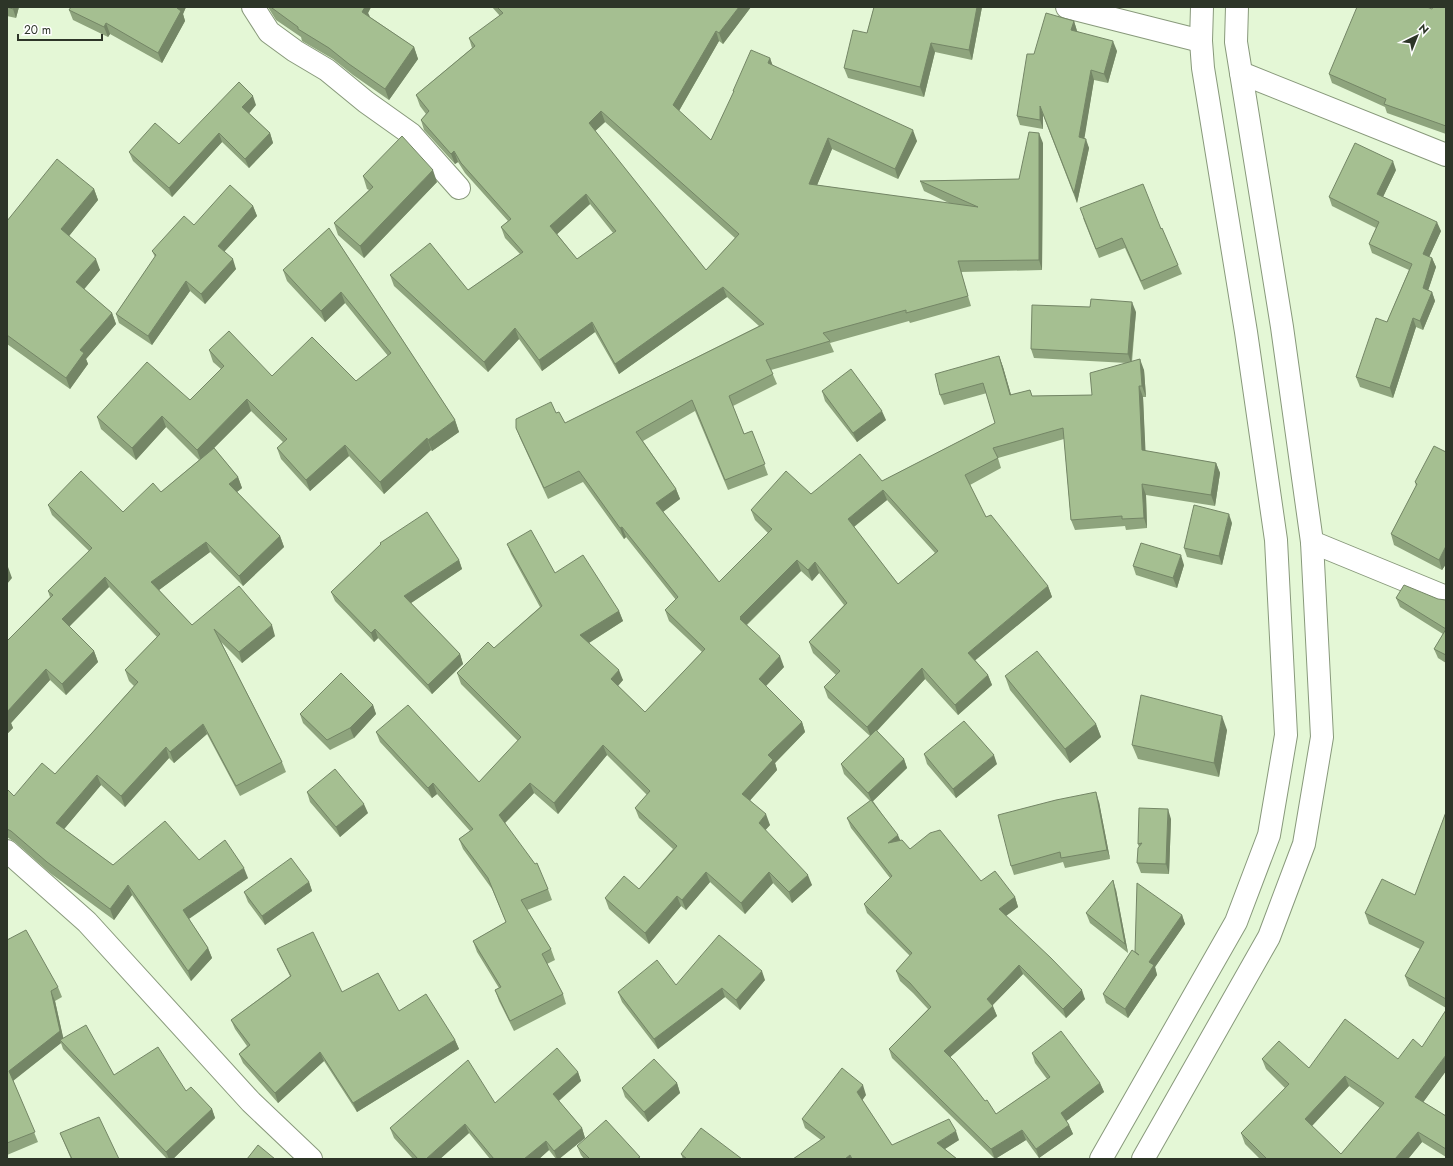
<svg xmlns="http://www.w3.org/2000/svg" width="1453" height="1166" font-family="Jost,sans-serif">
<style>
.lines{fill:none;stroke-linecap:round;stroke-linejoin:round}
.street-casing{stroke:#88997b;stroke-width:24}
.secondary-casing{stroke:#88997b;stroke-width:24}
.primary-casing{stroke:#88997b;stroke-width:24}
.street{stroke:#fff;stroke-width:22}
.secondary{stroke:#fff;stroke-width:22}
.primary{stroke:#fff;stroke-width:22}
.wall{fill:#8ea47d;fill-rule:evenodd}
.shaded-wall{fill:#748666}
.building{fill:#a5bf91;stroke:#748666;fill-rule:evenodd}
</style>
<rect width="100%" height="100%" fill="#e4f7d6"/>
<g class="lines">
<defs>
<path id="street" d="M253 7 269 32 295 51 327 70 366 102 411 134 459 188
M1067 7 1201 41
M1312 542 1446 597"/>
<path id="secondary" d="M1241 73 1446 155
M7 851 87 922 251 1102 311 1159"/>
<path id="primary" d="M1101 1159 1236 922 1269 835 1286 735 1276 540 1246 332 1203 68 1201 41 1202 7
M1143 1159 1269 937 1304 844 1322 737 1312 542 1282 327 1236 42 1237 7"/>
</defs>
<use href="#street" class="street-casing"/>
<use href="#secondary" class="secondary-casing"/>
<use href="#primary" class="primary-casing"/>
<use href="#street" class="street"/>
<use href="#secondary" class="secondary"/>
<use href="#primary" class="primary"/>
</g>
<path class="wall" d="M7 7H19L16 18 7 16Z
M71 7H186L183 14 185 21 162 63 110 34 108 37 73 20 69 10Z
M268 7H371L368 13 370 17 414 47 418 59 389 100 353 75 333 59 302 41 301 37 276 20Z
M492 7H751L723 44 719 41 679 111 711 140 734 93 733 91 770 58 772 65 917 141 898 179 832 149 817 185 951 204 924 191 920 181 1019 179 1043 143 1042 270 961 272 971 306 910 323 909 321 830 343 834 352 771 370 777 384 733 406 744 434 752 431 768 475 728 490 695 411 643 441 676 489 680 499 663 512 719 582 768 533 755 520 751 510 811 494 882 481 995 423 987 393 944 405 940 395 999 356 1003 367 1011 395 1030 390 1032 396 1092 395 1127 363 1034 358 1031 349 1136 312 1132 362 1144 370 1146 397H1143L1145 451 1216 463 1220 473 1215 506 1146 495 1147 528 1126 530 1125 526 1075 530 1071 520 1064 439 998 458 1001 468 970 485 986 517 1048 586 1052 597 975 660 988 675 992 685 958 715 925 679 877 731 904 759 907 768 873 801 900 840 910 849 981 881 1015 897 1018 907 1006 916 1085 999 1066 1018 1023 974 992 1005 997 1016 950 1057 985 1101 996 1114 1047 1079 1035 1063 1032 1053 1100 1083 1104 1092 1066 1121 1069 1125 1073 1134 1039 1158 1026 1140 995 1159 892 1058 889 1049 928 1009 913 993 900 981 896 971 910 956 867 913 864 904 890 878 851 828 847 818 870 801 844 774 841 764 870 736 828 698 824 687 836 675 813 653 809 642 844 605 819 573 812 581 801 571 747 625 784 667 766 686 802 722 805 732 775 763 777 770 750 800 770 825 765 830 812 885 792 903 773 883 745 914 710 882 686 910 681 906 649 944 609 909 605 898 639 889 673 849 639 818 635 808 647 795 607 755 558 814 534 793 505 823 548 889 552 900 527 910 551 949 555 960 547 964 563 994 566 1004 514 1031 499 1001 495 990 499 988 477 952 473 941 506 922 492 889 463 849 459 839 470 831 437 794 432 798 380 742 376 732 479 782 518 741 461 684 457 673 494 648 540 607 511 554 507 544 555 573 619 611 623 621 589 643 623 680 618 686 645 712 702 652 669 621 665 610 676 600 626 537 624 539 583 482 548 499 520 438 516 428 556 413 565 423 759 326 727 297 619 374 595 332 542 371 519 339 488 372 394 286 390 275 468 290 520 254 505 238 501 227 508 221 465 173 458 162 455 164 424 130 421 120 426 114 420 106 416 95 472 48 469 38 500 16ZM605 122 735 238 706 270 595 131ZM590 204 613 233 577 259 557 234ZM887 500 935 553 898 584 854 527Z
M874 7H982L972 60 935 52 924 97 848 78 844 68 867 33Z
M1446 7V134L1387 113 1385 107 1332 83 1329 74 1432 9Z
M1074 21 1077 31 1117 51 1108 83 1094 80 1084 138 1089 148 1077 203 1043 115V129L1020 125 1017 116 1034 54Z
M256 105 249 113 270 133 273 143 249 168 222 142 172 197 133 161 129 152 179 144Z
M1396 170 1383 197 1441 231 1429 257 1432 258 1436 267 1428 290 1432 292 1435 301 1423 330 1416 327 1393 398 1360 387 1356 377 1387 322 1409 270 1372 253 1369 244 1376 228 1332 206 1329 197Z
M363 176 437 182 364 258 338 235 334 223 369 190 367 189Z
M94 189 98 200 69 236 100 270 84 289 112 313 116 324 86 359 88 364 70 389 7 344V221Z
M253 206 257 216 224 252 236 269 205 304 190 291 152 345 119 323 116 314 155 257 152 251 194 225Z
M1083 218 1161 229 1178 265 1182 274 1144 290 1125 248 1099 258Z
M329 228 455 420 459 432 432 451 431 450 384 494 349 456 310 491 281 459 277 448 283 442 251 411 214 448 238 477 242 488 237 492 280 536 284 547 243 586 210 552 159 590 192 625 275 636 242 663 221 642 282 762 286 772 240 796 207 734 174 763 169 758 125 807 101 785 64 829 113 865 199 860 248 878 189 919 208 948 212 958 191 981 132 895 114 920 50 873 15 842 10 839 7 837V789L14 796 55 774 134 686 129 681 125 670 157 637 109 587 69 626 94 651 98 662 66 695 50 680 11 723 13 728 7 734V641L50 597 48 591 89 551 52 515 48 505 123 512 161 492 199 460 166 427 136 460 101 429 97 417 190 400 221 369 213 362 209 350 272 376 356 381 388 356 345 303 325 322 287 281 283 270Z
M822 391 886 420 857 442 825 401Z
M1446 452V564L1442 570 1394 545 1391 534 1416 486 1415 482Z
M1232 523 1222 565 1187 557 1184 548Z
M380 543 459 560 462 569 411 603 460 654 463 664 432 694 378 638 374 642 335 601 331 592 380 545Z
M1184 565 1177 588 1136 575 1133 566Z
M1396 598 1446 600V663L1438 658 1434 649 1443 634 1400 607Z
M1005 676 1096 724 1101 737 1070 763 1010 690Z
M373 705 376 714 354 738 330 750 303 723 300 714Z
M1227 730 1219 777 1138 759 1132 745Z
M924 754 997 764 956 798 927 764Z
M307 792 368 813 340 837 310 802Z
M1099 802 1110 859 1065 868 1063 862 1014 875 1011 866Z
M1446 812V1008L1409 986 1405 976 1420 949 1369 924 1365 913 1415 895Z
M1171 819 1169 874 1141 873 1137 863 1139 847 1138 844Z
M309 882 312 891 265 925 248 902 244 892Z
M1116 890 1128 953 1090 923 1086 913Z
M1182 915 1185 924 1155 967 1157 975 1128 1018 1106 1003 1103 994 1135 952Z
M7 940 58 987 62 997 55 1001 63 1038 114 1075 186 1091 212 1109 215 1118 173 1159H167L63 1049 61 1043 13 1080 38 1142 7 1155Z
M277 949 342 992 399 1011 455 1040 459 1049 357 1112 324 1061 278 1103 243 1063 239 1054 247 1046 235 1029 231 1020 290 976 281 958Z
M765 980 740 1010 725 997 658 1049 622 1002 618 992 676 985Z
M1422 1047 1446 1071 1423 1102 1446 1116V1157L1422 1142 1408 1159H1260L1245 1144 1241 1133 1285 1088 1266 1069 1262 1059 1309 1068 1398 1059ZM1349 1086 1380 1108 1341 1154 1312 1126Z
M578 1072 581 1081 559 1101 582 1128 585 1138 559 1159H556L549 1150 539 1159H490L469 1133 440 1159H413L394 1138 390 1128 495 1103Z
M677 1083 680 1093 648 1122 625 1097 622 1088Z
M866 1095 862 1100 892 1145 959 1140 945 1149 957 1159H793L821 1140 805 1128 802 1119Z
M60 1133 119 1159H71Z
M577 1146 640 1159H584L581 1155Z
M681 1154 742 1159H683Z"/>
<path class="shaded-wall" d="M13 7H19L16 18 13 9Z
M177 7H186L183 14 185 21 162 63 158 53Z
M364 7H371L368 13 370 17 362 12Z
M739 7H751L723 44 719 33Z
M977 7H982L972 60 969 50Z
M1074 21 1077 31 1075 39 1071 30Z
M106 23 110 34 108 37 104 27Z
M716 31 719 41 676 116 673 105Z
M1113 41 1117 51 1108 83 1104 74Z
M931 43 935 52 924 97 920 87Z
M414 47 418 59 389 100 385 89Z
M770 58 774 69 768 63Z
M1091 70 1094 80 1083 147 1079 137Z
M253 96 256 105 246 117 242 107Z
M1040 106 1043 115V129L1040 120Z
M601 111 605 122 593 133 589 123Z
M913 130 917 141 898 179 895 169Z
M219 133 222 142 172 197 169 188Z
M270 133 273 143 249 168 245 159Z
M1039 133 1043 143 1042 270 1039 260Z
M828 138 832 149 813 195 809 184Z
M1086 139 1089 148 1077 203 1074 193Z
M454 151 458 162 455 164 451 154Z
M1393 161 1396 170 1380 203 1377 194Z
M433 170 437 182 364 258 360 246Z
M94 189 98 200 65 241 61 229Z
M586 194 590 204 554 237 550 226Z
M253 206 257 216 221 255 218 246Z
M1437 222 1441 231 1426 264 1423 254Z
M1432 258 1436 267 1426 297 1423 288Z
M96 259 100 270 81 293 76 282Z
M233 259 236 269 205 304 201 294Z
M186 281 190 291 152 345 148 336Z
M723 287 727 297 619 374 615 364Z
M341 292 345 303 325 322 321 311Z
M1432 292 1435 301 1423 330 1420 321Z
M1132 302 1136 312 1131 363 1128 354Z
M112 313 116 324 86 359 88 364 70 389 66 378 80 350Z
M1413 318 1416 327 1393 398 1390 388Z
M592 322 595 332 542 371 539 360Z
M515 328 519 339 488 372 484 362Z
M999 356 1003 367 1014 405 1010 395Z
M1140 359 1144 370 1146 397 1142 386Z
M1139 386 1143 397 1146 461 1142 450Z
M247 399 251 411 201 461 197 450Z
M882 411 886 420 857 442 853 433Z
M162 416 166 427 136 460 132 448Z
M455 420 459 432 432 451 428 440Z
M427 438 431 450 384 494 380 482Z
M345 445 349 456 310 491 306 480Z
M1216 463 1220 473 1215 506 1211 495Z
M238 477 242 488 233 495 229 484Z
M1142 484 1146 495 1147 528 1144 518Z
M676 489 680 499 660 514 656 503Z
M883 490 887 500 851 529 848 519Z
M1229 514 1232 523 1222 565 1219 556Z
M622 527 626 537 624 539 620 528Z
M280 536 284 547 243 586 239 576Z
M206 542 210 552 155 593 151 582Z
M1446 546V564L1442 570 1439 560Z
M1181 555 1184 565 1177 588 1173 578Z
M459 560 462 569 408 605 404 596Z
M797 560 801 571 744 627 740 619V617Z
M815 562 819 573 812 581 808 570Z
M8 567 12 578 7 584V569Z
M105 577 109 587 66 630 62 619Z
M1048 586 1052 597 972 663 968 653Z
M619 611 623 621 584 646 580 635Z
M272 625 275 636 242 663 239 652Z
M375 629 378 638 374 642 371 633Z
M94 651 98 662 66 695 62 684Z
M460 654 463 664 432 694 428 685Z
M780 656 784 667 763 689 759 679Z
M922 668 925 679 871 737 867 727Z
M46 669 50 680 11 723 13 728 7 734V712Z
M619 670 623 680 615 689 611 679Z
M988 675 992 685 958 715 955 705Z
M373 705 376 714 354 738 350 728Z
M1222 716 1227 730 1219 777 1214 763Z
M802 722 805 732 775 763 777 770 746 805 742 794 768 755Z
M203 724 207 734 174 763 170 752Z
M1096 724 1101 737 1070 763 1065 749Z
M603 745 607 755 558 814 554 803Z
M166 747 169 758 125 807 121 796Z
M994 755 997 764 956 798 953 789Z
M904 759 907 768 872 802 868 793Z
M97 775 101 785 60 834 56 823Z
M433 783 437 794 432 798 428 788Z
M530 783 534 793 503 825 499 815Z
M1096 792 1099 802 1110 859 1107 850Z
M364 804 368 813 340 837 336 827Z
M1168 809 1171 819 1169 874 1166 864Z
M766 814 770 825 762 834 759 823Z
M898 835 902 844 888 843Z
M244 868 248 878 187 920 183 910Z
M706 872 710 882 686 910 682 900Z
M769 872 773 883 745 914 741 903Z
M808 875 812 885 792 903 789 892Z
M1113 880 1116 890 1128 953 1125 944Z
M309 882 312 891 265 925 262 916Z
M128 885 132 895 114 920 110 909Z
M677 896 681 906 649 944 645 933Z
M1015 897 1018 907 1003 918 999 909Z
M1182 915 1185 924 1155 967 1157 975 1128 1018 1125 1009 1149 962Z
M208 948 212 958 191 981 188 971Z
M1019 965 1023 974 990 1008 987 999Z
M762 971 765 980 740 1010 736 1000Z
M722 988 725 997 658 1049 654 1039Z
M1082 990 1085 999 1066 1018 1063 1009Z
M51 991 55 1001 64 1041 60 1040 61 1043 13 1081 9 1071Z
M993 1006 997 1016 947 1060 944 1051Z
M455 1040 459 1049 357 1112 353 1103Z
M320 1052 324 1061 278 1103 275 1093Z
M1446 1055V1071L1419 1108 1415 1097Z
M578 1072 581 1081 556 1103 553 1094Z
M1345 1076 1349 1086 1309 1129 1305 1119Z
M677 1083 680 1093 648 1122 644 1112Z
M1100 1083 1104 1092 1064 1123 1061 1113Z
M863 1085 866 1095 861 1102 857 1092Z
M212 1109 215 1118 173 1159H169L166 1152Z
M465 1124 469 1133 440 1159H426Z
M1069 1125 1073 1134 1039 1158 1036 1149Z
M582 1128 585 1138 559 1159H557L554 1151Z
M1022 1130 1026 1140 995 1159 991 1149Z
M956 1131 959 1140 940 1152 937 1143Z
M1418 1132 1422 1142 1408 1159H1395Z
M546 1141 549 1150 539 1159H524Z
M850 1155 851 1159H845Z"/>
<path class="building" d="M7 7H13V9Z
M71 7H177V8L181 11 158 53 106 23 104 27 69 10Z
M271 7H365L362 12 414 47 385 89 349 64 329 48 298 29V27L272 8Z
M497 7H739L719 33 716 31 673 105 711 140 734 91H733L751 50 770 58 768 63 913 130 895 169 828 138 809 184 978 207 920 181 1019 179 1029 132 1039 133V260L958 261 968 296 906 313V310L823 333 830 341 766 360 773 374 729 396 744 434 752 431 765 464 725 480 692 400 636 432 676 489 656 503 719 582 772 529 751 510 786 471 811 494 860 454 882 481 995 423 983 383 940 395 935 374 999 356 1010 395 1030 390 1032 396 1092 395 1090 373 1140 359 1142 386H1139L1142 450 1216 463 1211 495 1142 484 1144 518 1122 519V516L1071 520 1063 428 993 448 998 458 965 475 986 517 991 515 1048 586 968 653 988 675 955 705 922 668 867 727 824 687 840 671 809 642 847 603 815 562 808 570 797 560 740 617 741 618 740 619 780 656 759 679 802 722 768 755 773 760 742 794 766 814 759 823 808 875 789 892 769 872 741 903 706 872 682 900 677 896 645 933 605 898 624 876 639 889 677 846 635 808 650 791 603 745 554 803 530 783 499 815 535 864 537 863 548 889 521 900 551 949 542 954 563 994 510 1021 495 990 501 987 473 941 506 922 488 878 459 839 473 829 433 783 428 788 376 732 408 705 479 782 521 737 457 673 488 642 494 648 542 606 507 544 531 530 555 573 583 555 619 611 580 635 619 670 611 679 645 712 705 649 665 610 678 597 622 527 620 528 579 471 544 488 516 428V419L551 402 556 413 559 412 565 423 764 324 723 287 615 364 592 322 539 360 515 328 484 362 390 275 430 243 468 290 523 252 501 227 511 219 461 163 454 151 451 154 421 120 429 111 416 95 475 46 469 38 503 13ZM601 111 739 234 706 270 589 123ZM586 194 616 231 577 259 550 226ZM883 490 938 551 898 584 848 519Z
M874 7H977L969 50 931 43 920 87 844 68 853 30 867 33Z
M1357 7H1427L1432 9 1433 7H1446V126L1384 104 1386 99 1329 74Z
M1046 13 1074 21 1071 30 1113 41 1104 74 1091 70 1079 137 1086 139 1074 193 1040 106V120L1017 116 1027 54H1034Z
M239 82 253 96 242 107 270 133 245 159 219 133 169 188 129 152 155 123 179 144Z
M402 136 433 170 360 246 334 223 373 187 363 176Z
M1355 143 1393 161 1377 194 1437 222 1423 254 1432 258 1423 288 1432 292 1420 321 1413 318 1390 388 1356 377 1376 318 1387 322 1412 264 1369 244 1379 222 1329 197Z
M57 159 94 189 61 229 96 259 76 282 112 313 80 350 84 353 66 378 7 335V221Z
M1143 184 1161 229 1162 228 1178 265 1141 281 1122 238 1096 249 1080 208Z
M230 185 253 206 218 246 233 259 201 294 186 281 148 336 116 314 156 255 152 251 184 216 194 225Z
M329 228 455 420 428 440 427 438 380 482 345 445 306 480 277 448 287 439 247 399 197 450 162 416 132 448 97 417 147 362 190 400 224 366 209 350 229 331 272 376 312 337 356 381 391 353 341 292 321 311 283 270Z
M1091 299 1132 302 1128 354 1031 349 1032 305 1090 307Z
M851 369 882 411 853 433 822 391Z
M1434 446 1446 452V546L1439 560 1391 534 1417 484 1415 482Z
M214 448 238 477 229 484 280 536 239 576 206 542 151 582 192 625 239 586 272 625 239 652 214 629 282 762 236 786 203 724 170 752 166 747 121 796 97 775 56 823 113 865 165 821 199 860 225 840 244 868 183 910 208 948 188 971 128 885 110 909 47 862 11 831 7 829V789L14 796 42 763 55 774 138 682 125 670 160 634 105 577 62 619 94 651 62 684 46 669 7 712V641L53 595 48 591 92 548 48 505 81 471 123 512 153 483 161 492Z
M1194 505 1229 514 1219 556 1184 548Z
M427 512 459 560 404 596 460 654 428 685 375 629 371 633 331 592 381 544 380 543Z
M1141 543 1181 555 1173 578 1133 566Z
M1404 585 1438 599 1446 600V655L1434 649 1446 629 1396 598Z
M1037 651 1096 724 1065 749 1005 676Z
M341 673 373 705 350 728 327 740 300 714Z
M1141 695 1222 716 1214 763 1132 745Z
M964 721 994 755 953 789 924 754Z
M876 730 904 759 868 793 841 764Z
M335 769 364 804 336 827 307 792Z
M1096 792 1107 850 1061 858 1060 852 1011 866 998 815 1056 800Z
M871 800 898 835 888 843 902 840 910 849 930 833 940 830 981 881 995 871 1015 897 999 909 1051 958 1082 990 1063 1009 1019 965 987 999 993 1006 944 1051 954 1061 985 1101 987 1100 996 1114 1050 1077 1032 1053 1061 1031 1100 1083 1061 1113 1069 1125 1036 1149 1022 1130 991 1149 889 1049 931 1007 910 983 896 971 912 953 864 904 892 876 847 818Z
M1139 808 1168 809 1166 864 1137 863 1138 848 1142 843 1138 844Z
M1446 812V999L1405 976 1424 942 1365 913 1382 879 1415 895Z
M291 858 309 882 262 916 244 892Z
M1113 880 1125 944 1086 913Z
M1137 883 1182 915 1149 962 1154 965 1125 1009 1103 994 1132 950 1139 955 1135 952Z
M26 930 58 987 51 991 60 1031 9 1071 35 1132 7 1143V940Z
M313 932 342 992 378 973 399 1011 426 994 455 1040 353 1103 320 1052 275 1093 239 1054 250 1045 231 1020 291 976 277 949Z
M719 935 762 971 736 1000 722 988 654 1039 618 992 657 960 676 985Z
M1446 1010V1055L1415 1097 1446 1116V1149L1418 1132 1395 1159H1267L1241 1133 1289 1084 1262 1059 1279 1041 1309 1068 1345 1019 1398 1059 1413 1039 1422 1047ZM1345 1076 1384 1103 1341 1154 1305 1119Z
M86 1025 114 1075 158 1047 186 1091 191 1087 212 1109 166 1152 60 1040Z
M557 1048 578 1072 553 1094 582 1128 554 1151 546 1141 524 1159H494L465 1124 426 1159H418L390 1128 468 1060 495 1103Z
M654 1059 677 1083 644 1112 622 1088Z
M842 1068 863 1085 857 1092 892 1145 949 1119 956 1131 937 1143 957 1159H852L850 1155 845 1159H793L825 1137 802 1119Z
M99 1117 119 1159H72L60 1133Z
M606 1120 640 1157 637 1159H590L577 1146Z
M701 1128 742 1159H687L681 1154Z
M258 1145 275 1159H247Z"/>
<rect width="1453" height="1166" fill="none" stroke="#2d3528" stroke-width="16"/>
<g transform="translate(1417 36) rotate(43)" stroke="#ffffff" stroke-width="3" paint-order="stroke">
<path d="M0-3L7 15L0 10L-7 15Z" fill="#2d3528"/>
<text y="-6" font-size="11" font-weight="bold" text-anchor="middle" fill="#2d3528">N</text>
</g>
<path d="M18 34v6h84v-6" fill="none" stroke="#2d3528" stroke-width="2"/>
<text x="24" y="34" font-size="12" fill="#2d3528" stroke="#ffffff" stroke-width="3" paint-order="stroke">20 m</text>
</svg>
